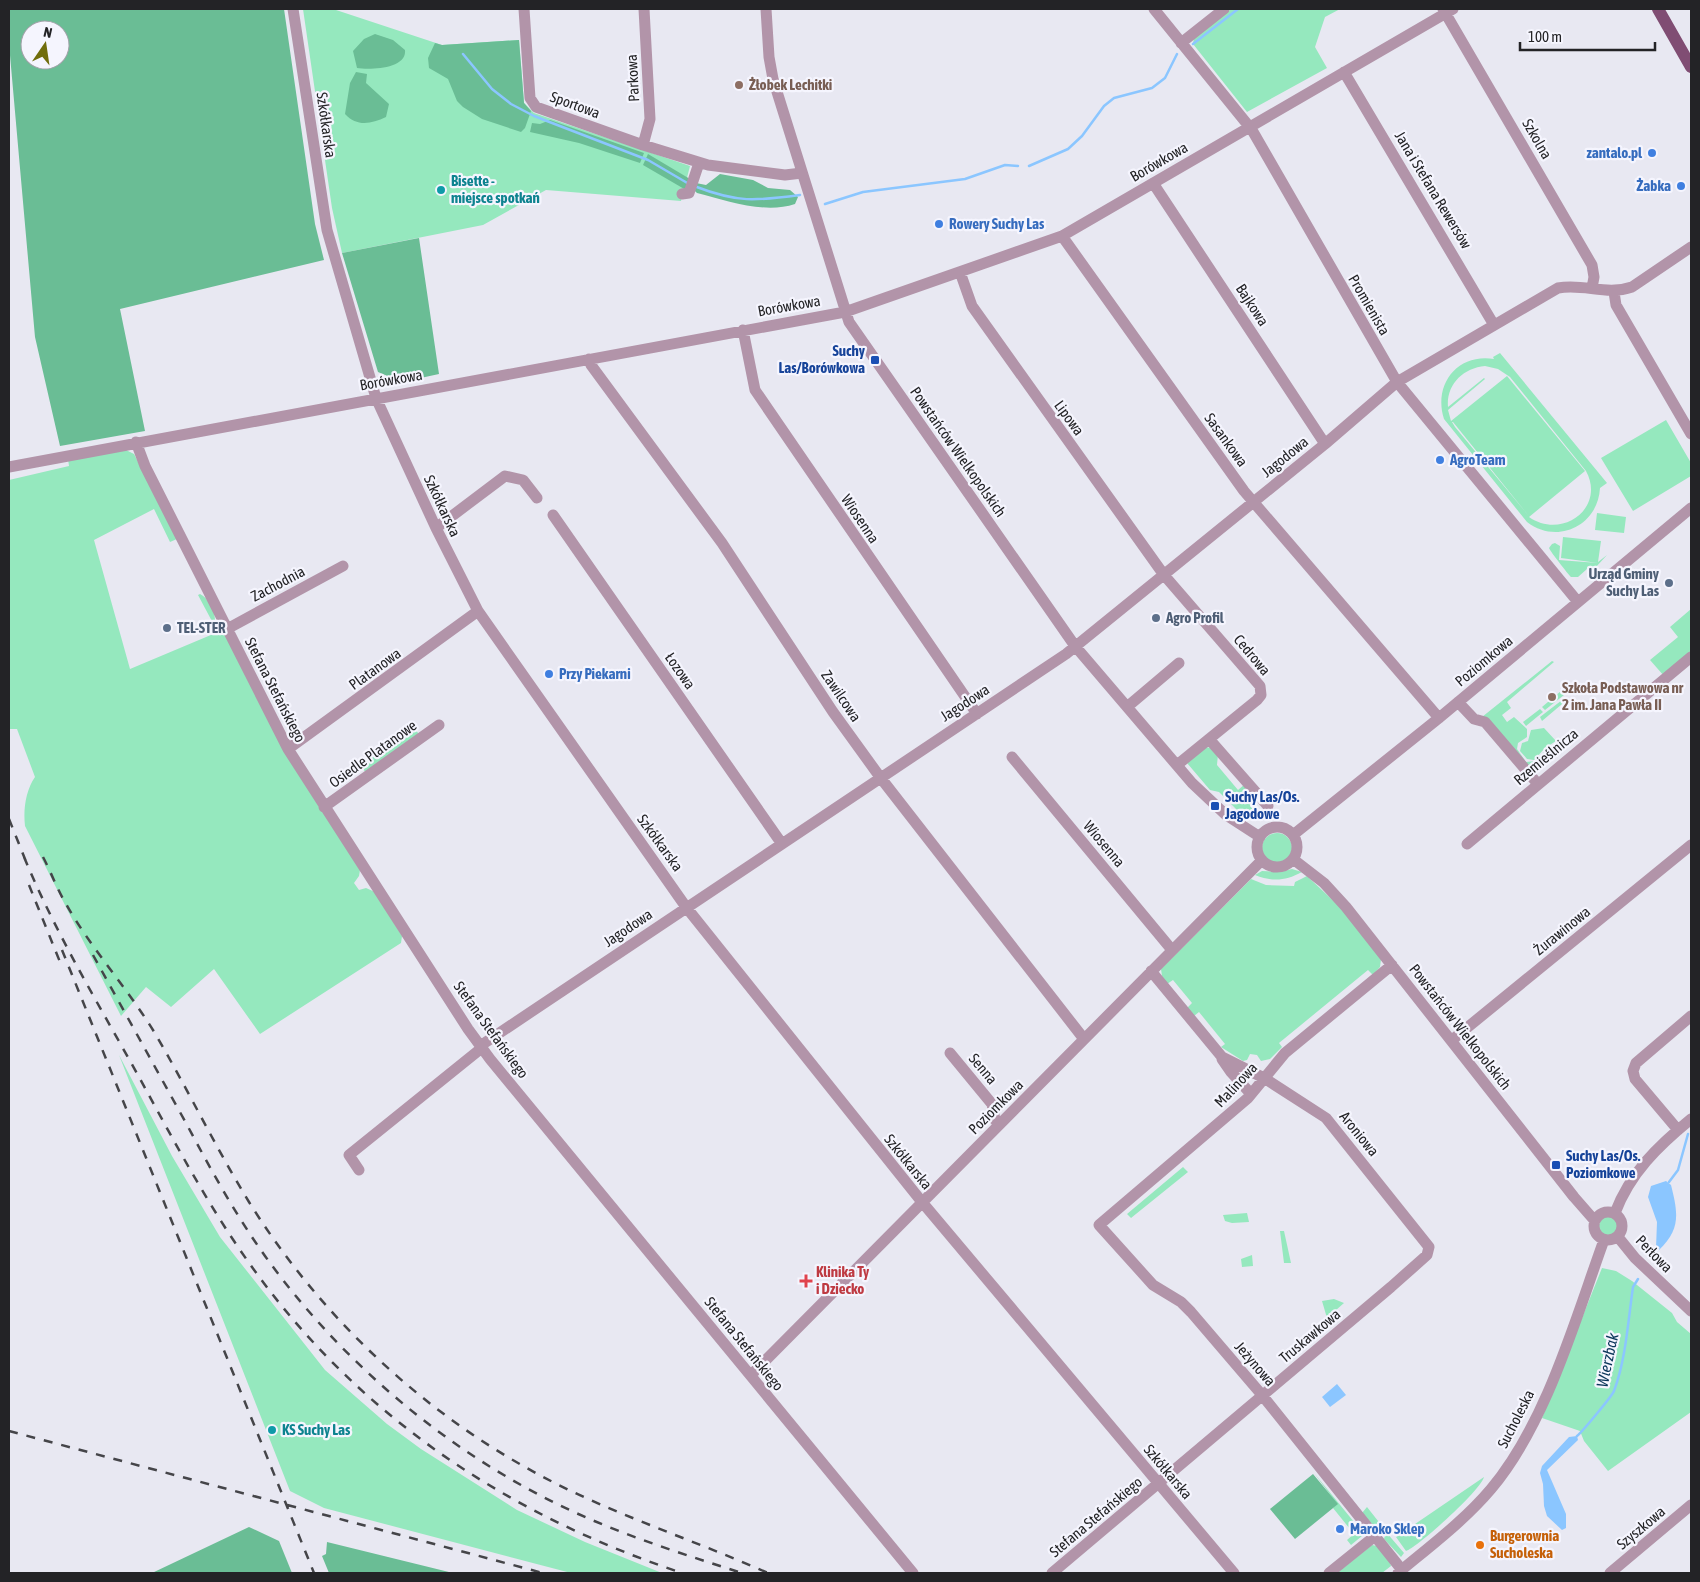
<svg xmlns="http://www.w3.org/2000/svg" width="1700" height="1582" font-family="'Asap Condensed',sans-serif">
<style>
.green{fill:#95e8be;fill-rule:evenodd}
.forest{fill:#6abd95;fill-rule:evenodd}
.water{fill:#8bc6ff}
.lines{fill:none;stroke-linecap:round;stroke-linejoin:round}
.stream{stroke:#8bc6ff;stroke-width:2.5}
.minor{stroke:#b294a9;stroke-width:11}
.major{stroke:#804d73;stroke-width:12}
.rail{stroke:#454549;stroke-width:2.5;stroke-dasharray:9 9;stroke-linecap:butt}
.education-dot{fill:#8d6e63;stroke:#f5f5fe;stroke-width:2}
.shop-dot{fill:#3f7fe0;stroke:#f5f5fe;stroke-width:2}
.culture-dot{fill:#0f9aa8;stroke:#f5f5fe;stroke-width:2}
.transit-dot{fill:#1a4fb4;stroke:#f5f5fe;stroke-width:2}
.service-dot{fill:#5c6f8a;stroke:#f5f5fe;stroke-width:2}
.health-dot{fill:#e0444e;stroke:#f5f5fe;stroke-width:2}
.food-dot{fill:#e8710a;stroke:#f5f5fe;stroke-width:2}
.labels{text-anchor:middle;stroke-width:4.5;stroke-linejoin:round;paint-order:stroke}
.street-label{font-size:15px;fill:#232326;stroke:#f5f5fe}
.education-label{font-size:15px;font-weight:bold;fill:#785e54;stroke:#f5f5fe;text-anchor:start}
.shop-label{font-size:15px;font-weight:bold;fill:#366cbe;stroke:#f5f5fe;text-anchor:start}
.culture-label{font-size:15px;font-weight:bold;fill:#0d838f;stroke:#f5f5fe;text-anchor:start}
.transit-label{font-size:15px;font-weight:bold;fill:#164399;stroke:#f5f5fe;text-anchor:start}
.service-label{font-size:15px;font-weight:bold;fill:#4e5e75;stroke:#f5f5fe;text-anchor:start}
.health-label{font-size:15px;font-weight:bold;fill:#be3a42;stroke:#f5f5fe;text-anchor:start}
.food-label{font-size:15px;font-weight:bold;fill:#c56008;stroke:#f5f5fe;text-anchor:start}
.water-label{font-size:16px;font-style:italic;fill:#0b365a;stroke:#f5f5fe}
</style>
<rect width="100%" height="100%" fill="#e8e8f2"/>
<path class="green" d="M303 9H333L442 45 519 40 524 103 534 113 690 166 681 201 546 190 483 225 342 253 332 208Z
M1231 9H1340L1325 17 1315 47 1327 68 1247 112 1193 44 1194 38Z
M1500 353 1607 483 1600 488C1598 526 1557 545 1527 522L1444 419C1433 385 1457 353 1494 359L1493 357ZM1485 366 1498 369 1510 377 1586 471C1606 508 1562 540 1529 517L1585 471 1507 376 1451 421 1448 410 1485 379 1484 378 1448 407C1446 385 1463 368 1485 366ZM1452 422H1453L1528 515 1455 427Z
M1666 420 1691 463V476L1633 511 1601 458Z
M124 449 134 454 177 539 170 542 154 509 94 540 130 669 218 632 224 633 360 870 359 876 354 883 359 890 366 888 375 892 402 936 401 943 260 1034 214 969 171 1007 146 987 121 1016 25 826C23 809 26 790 35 777L17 729H9V480L69 466 68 459Z
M1597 513 1626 517 1624 533 1595 530Z
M1563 537 1601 541 1598 562 1607 555 1596 567 1587 569 1578 577H1571C1568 574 1550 551 1549 548L1552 544 1555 543 1560 546 1559 560 1598 563 1561 558Z
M200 594C209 598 218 616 214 625L198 595Z
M1691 609V654L1664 676 1650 660 1678 637 1670 627Z
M1552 661 1554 662 1507 702 1511 708 1502 715 1507 722 1514 717 1527 729V737L1518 743 1517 749 1526 762 1536 761 1546 750 1558 743 1562 747 1531 772 1482 717Z
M1561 691 1564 695 1545 710 1542 707Z
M1566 697 1568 699 1542 721 1540 717Z
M1540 709 1543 712 1526 726 1523 722Z
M411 725 419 734 366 773 359 763Z
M1544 728 1556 741 1545 748 1534 760 1527 759 1520 751 1522 743 1528 741 1531 730Z
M1206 747 1214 749 1218 754 1217 765 1238 790 1245 784 1252 793 1250 806 1255 812 1246 819 1219 792 1210 790 1187 763Z
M1262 848a15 15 0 1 1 30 0a15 15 0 1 1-30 0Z
M1292 869 1302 872C1285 881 1273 882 1255 875L1262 871 1279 872Z
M1307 876 1341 908 1381 959 1380 967 1373 975 1368 970 1279 1043 1282 1047 1270 1059 1261 1061 1257 1055 1250 1054 1247 1060 1243 1061 1221 1047 1225 1044 1199 1012 1194 1016 1187 1008 1192 1003 1173 980 1167 984 1162 976 1161 969 1251 879 1266 885 1294 886 1295 882Z
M119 1055 172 1156 220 1237 325 1370 387 1424 421 1449 517 1510 585 1542 662 1573H571L324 1508 290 1491Z
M1183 1167 1188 1172 1131 1218 1127 1214Z
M1247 1213 1249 1222 1232 1223 1225 1221 1223 1215Z
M1599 1226a10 10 0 1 1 20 0a10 10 0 1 1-20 0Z
M1280 1231H1284L1291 1263H1284Z
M1252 1255 1253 1266 1242 1267 1241 1259Z
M1602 1268 1616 1271 1632 1281 1672 1313 1677 1322 1691 1334V1412L1608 1471 1584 1441 1580 1431 1542 1418Z
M1334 1299 1344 1303 1327 1318 1322 1301Z
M1314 1473 1363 1533 1362 1536 1351 1545 1347 1540 1354 1534 1333 1508 1337 1504Z
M1484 1477C1481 1490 1418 1547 1406 1551L1396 1537Z
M1367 1507 1382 1526 1380 1528 1374 1527 1362 1513Z
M1386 1532 1404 1553 1401 1557 1384 1539Z
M1372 1545 1377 1546 1389 1560 1391 1566 1382 1573H1337Z"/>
<path class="forest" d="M9 9H284L315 224 324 260 120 309 145 431 60 446 35 337 9 44ZM30 30H60V60H30Z
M375 34 393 40 405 50C407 69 370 70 357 68L353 51 364 39Z
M519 40 524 103 531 111 525 128 521 132 482 119 463 107 457 101 448 79 429 68 428 58 435 43 442 45Z
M356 72 367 74 366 83 389 104 386 117C371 124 357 127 345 114L350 83Z
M550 120 644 153 640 163 579 143 530 132 532 123 540 124Z
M648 154 690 179 686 190 643 165Z
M720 174 753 180 768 188 790 190 798 197 795 204C765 214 727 201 697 193L694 190 696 183 706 185Z
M419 238 439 374 402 382 378 372 342 253Z
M1313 1474 1338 1504 1295 1539 1270 1509Z
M249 1527 279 1541 292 1573H152Z
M327 1542 453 1573H329L322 1556 326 1554Z"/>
<path class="water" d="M1666 1181 1671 1185C1678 1213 1681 1229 1659 1250L1656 1248 1657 1222 1648 1197 1651 1186Z
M1337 1384 1346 1395 1330 1407 1322 1397Z
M1577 1436 1578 1440 1547 1470 1566 1514V1528L1562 1530 1547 1516 1544 1506 1543 1484 1540 1473 1542 1466 1569 1437Z"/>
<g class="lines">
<path class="stream" d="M1193 44 1238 9
M463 54 492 89 511 104 534 116 648 160 689 184
M1029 166 1068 149 1082 136 1104 106 1114 98 1152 88 1165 78 1177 54
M694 186C738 203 755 201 800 195
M825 204 863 192 965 179 1005 165 1018 166
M1669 1182 1678 1170 1688 1134
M1653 1259 1657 1250
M1577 1436C1583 1431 1612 1396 1614 1391 1626 1359 1628 1321 1633 1287L1638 1279"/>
<path class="minor" d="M293 9 327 230 376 398 436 528 478 611 686 907 922 1202 1234 1573
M524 9 530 98 536 107 643 145 708 165 785 175 802 173
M766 9 769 57 773 79 849 322 1075 646 1192 783 1226 815 1260 837
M1154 9 1252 130 1397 382 1578 602
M1443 9 1592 265 1594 277 1592 288
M1181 43 1224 9
M1344 72 1494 325
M643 145 650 119 644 9
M1153 183 1325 444
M682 194 689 193 699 163
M1062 236 1244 491 1439 718
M960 272 972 306 1164 575 1260 686 1261 695 1257 700 1177 765
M1614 292 1616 305 1691 434
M743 330 755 390 977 714
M589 359 591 365 722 543 833 712 880 777 1084 1039
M136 442 145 466 288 749 468 1029 490 1059 913 1573
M9 467 845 312 1062 236 1453 9
M553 515 782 844
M436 528 505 476 523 480 537 498
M227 629 343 566
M1458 702 1474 719 1485 722 1537 783
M1127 707 1179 663
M1209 739 1268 806
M288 749 478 611
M1012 757 1172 950
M324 807 439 725
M1257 847a20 20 0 1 1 40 0a20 20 0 1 1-40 0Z
M1293 835 1439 718 1691 508
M1467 844 1691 657
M1293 859 1324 883 1346 907 1574 1197 1595 1221
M1392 965 1285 1053 1248 1098 1099 1225 1153 1285 1181 1302 1191 1312 1262 1395 1402 1570
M1452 1040 1691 845
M950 1053 992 1104 995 1120 1000 1124
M1222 1059 1231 1072 1251 1094
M1678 1130 1635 1079 1633 1071 1636 1063 1691 1016
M359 1170 349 1155 478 1051 483 1044 1066 654 1325 444 1397 382 1558 288C1584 283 1606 296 1632 287L1691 247
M1594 1226a14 14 0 1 1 28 0a14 14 0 1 1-28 0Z
M1615 1213C1630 1173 1658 1146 1691 1119
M1618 1237 1635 1258 1691 1311
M751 1375 1262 860
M1052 1573 1391 1287 1427 1255 1429 1247 1326 1118 1264 1078 1222 1057 1151 971
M1329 1573 1375 1536
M1398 1573C1429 1547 1464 1521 1491 1489 1546 1424 1575 1320 1604 1240
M1610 1573 1691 1505"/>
<path class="major" d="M1658 9 1691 67"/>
<path class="rail" d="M9 819 27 864
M24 857C56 934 99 1005 139 1077 173 1139 206 1202 247 1260 355 1414 505 1514 682 1573
M43 857C51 872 57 889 66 904 92 950 129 990 156 1035 188 1090 216 1148 249 1202 317 1311 413 1404 525 1467 602 1511 687 1537 768 1573
M29 885 60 962
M62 950 314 1573
M93 955C124 1011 155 1067 186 1123 210 1168 235 1214 265 1256 347 1370 463 1465 592 1520 641 1541 692 1557 742 1573
M9 1431 543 1573"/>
</g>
<g class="education-dot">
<circle cx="739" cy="85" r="5"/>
<circle cx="1552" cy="697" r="5"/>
</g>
<g class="shop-dot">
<circle cx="1652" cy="153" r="5"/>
<circle cx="1681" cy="186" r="5"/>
<circle cx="939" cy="224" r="5"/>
<circle cx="1440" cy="460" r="5"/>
<circle cx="549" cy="674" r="5"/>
<circle cx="1340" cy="1529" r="5"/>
</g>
<g class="culture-dot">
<circle cx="441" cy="190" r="5"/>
<circle cx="272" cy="1430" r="5"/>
</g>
<g class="transit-dot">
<rect x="870" y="355" width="10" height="10" rx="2.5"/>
<rect x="1210" y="801" width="10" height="10" rx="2.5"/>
<rect x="1551" y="1160" width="10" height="10" rx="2.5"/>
</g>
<g class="service-dot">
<circle cx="1669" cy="583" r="5"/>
<circle cx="1156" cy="618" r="5"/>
<circle cx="167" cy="628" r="5"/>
</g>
<path class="health-dot" d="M803.5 1273.5h5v5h5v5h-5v5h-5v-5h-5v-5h5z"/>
<circle class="food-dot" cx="1480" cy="1545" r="5"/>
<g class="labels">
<g class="street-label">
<text transform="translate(633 78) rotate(-93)" y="5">Parkowa</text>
<text transform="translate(575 105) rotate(20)" y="5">Sportowa</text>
<text transform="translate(326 125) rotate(82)" y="5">Szkółkarska</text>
<text transform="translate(1537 139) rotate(60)" y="5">Szkolna</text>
<text transform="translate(1159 162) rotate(-30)" y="5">Borówkowa</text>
<text transform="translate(1433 190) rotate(59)" y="5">Jana i Stefana Rewersów</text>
<text transform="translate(1252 305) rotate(57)" y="5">Bajkowa</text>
<text transform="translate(1369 305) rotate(60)" y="5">Promienista</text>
<text transform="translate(789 306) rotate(-10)" y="5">Borówkowa</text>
<text transform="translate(391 380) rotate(-10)" y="5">Borówkowa</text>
<text transform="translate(1069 418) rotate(54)" y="5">Lipowa</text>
<text transform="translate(1226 440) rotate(54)" y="5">Sasankowa</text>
<text transform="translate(958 452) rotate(55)" y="5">Powstańców Wielkopolskich</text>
<text transform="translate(1285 457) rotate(-39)" y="5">Jagodowa</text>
<text transform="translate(442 506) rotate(65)" y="5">Szkółkarska</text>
<text transform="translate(860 519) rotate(56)" y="5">Wiosenna</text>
<text transform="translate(278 584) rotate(-28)" y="5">Zachodnia</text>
<text transform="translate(1252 655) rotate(50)" y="5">Cedrowa</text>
<text transform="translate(1484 661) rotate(-40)" y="5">Poziomkowa</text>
<text transform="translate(375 669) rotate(-36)" y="5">Platanowa</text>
<text transform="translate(680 671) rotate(55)" y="5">Łozowa</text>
<text transform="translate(275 690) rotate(63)" y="5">Stefana Stefańskiego</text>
<text transform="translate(841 696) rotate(56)" y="5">Zawilcowa</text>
<text transform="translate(965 703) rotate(-33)" y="5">Jagodowa</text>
<text transform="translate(373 754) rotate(-36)" y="5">Osiedle Platanowe</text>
<text transform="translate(1546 757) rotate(-40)" y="5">Rzemieślnicza</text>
<text transform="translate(660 843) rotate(54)" y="5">Szkółkarska</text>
<text transform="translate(1104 844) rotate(50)" y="5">Wiosenna</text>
<text transform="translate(628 928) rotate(-34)" y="5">Jagodowa</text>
<text transform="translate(1562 931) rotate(-39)" y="5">Żurawinowa</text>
<text transform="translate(1460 1027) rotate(52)" y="5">Powstańców Wielkopolskich</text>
<text transform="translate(491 1030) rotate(54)" y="5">Stefana Stefańskiego</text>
<text transform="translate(983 1069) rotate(50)" y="5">Senna</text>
<text transform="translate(1236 1085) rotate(-47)" y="5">Malinowa</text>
<text transform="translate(996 1107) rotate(-45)" y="5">Poziomkowa</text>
<text transform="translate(1359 1134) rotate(51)" y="5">Aroniowa</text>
<text transform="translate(908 1162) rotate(51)" y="5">Szkółkarska</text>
<text transform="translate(1654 1254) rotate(46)" y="5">Perłowa</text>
<text transform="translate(1310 1336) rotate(-40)" y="5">Truskawkowa</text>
<text transform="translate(744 1344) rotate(51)" y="5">Stefana Stefańskiego</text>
<text transform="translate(1255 1364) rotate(49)" y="5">Jeżynowa</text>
<text transform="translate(1516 1419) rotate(-63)" y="5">Sucholeska</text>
<text transform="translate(1168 1472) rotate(50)" y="5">Szkółkarska</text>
<text transform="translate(1096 1517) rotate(-40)" y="5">Stefana Stefańskiego</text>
<text transform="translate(1641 1528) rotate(-40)" y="5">Szyszkowa</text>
</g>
<g class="education-label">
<text x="749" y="90">Żłobek Lechitki</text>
<text x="1562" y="693">Szkoła Podstawowa nr<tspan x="1562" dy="17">2 im. Jana Pawła II</tspan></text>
</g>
<g class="shop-label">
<text x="1642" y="158" text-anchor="end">zantalo.pl</text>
<text x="1671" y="191" text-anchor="end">Żabka</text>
<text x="949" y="229">Rowery Suchy Las</text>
<text x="1450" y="465">AgroTeam</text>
<text x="559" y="679">Przy Piekarni</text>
<text x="1350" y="1534">Maroko Sklep</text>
</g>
<g class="culture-label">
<text x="451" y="186">Bisette -<tspan x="451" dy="17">miejsce spotkań</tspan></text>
<text x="282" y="1435">KS Suchy Las</text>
</g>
<g class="transit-label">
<text x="865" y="356" text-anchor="end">Suchy<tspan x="865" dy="17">Las/Borówkowa</tspan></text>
<text x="1225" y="802">Suchy Las/Os.<tspan x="1225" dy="17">Jagodowe</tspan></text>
<text x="1566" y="1161">Suchy Las/Os.<tspan x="1566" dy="17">Poziomkowe</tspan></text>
</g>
<g class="service-label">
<text x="1659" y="579" text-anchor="end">Urząd Gminy<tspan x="1659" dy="17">Suchy Las</tspan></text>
<text x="1166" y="623">Agro Profil</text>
<text x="177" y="633">TEL-STER</text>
</g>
<g class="health-label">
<text x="816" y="1277">Klinika Ty<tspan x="816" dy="17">i Dziecko</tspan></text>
</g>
<g class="food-label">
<text x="1490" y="1541">Burgerownia<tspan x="1490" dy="17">Sucholeska</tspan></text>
</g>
<g class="water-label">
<text transform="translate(1607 1360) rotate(-78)" y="6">Wierzbak</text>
</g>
</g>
<rect width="1700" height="1582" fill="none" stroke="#232326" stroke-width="20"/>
<g transform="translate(45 45) rotate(13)"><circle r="24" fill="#f5f5fe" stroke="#a1a1a8"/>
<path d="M0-4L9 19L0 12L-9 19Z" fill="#706d0c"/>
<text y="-8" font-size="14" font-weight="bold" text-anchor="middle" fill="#232326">N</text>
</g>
<path d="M1520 42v8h135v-8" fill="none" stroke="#232326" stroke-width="2.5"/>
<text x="1528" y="42" font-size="15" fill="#232326" stroke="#f5f5fe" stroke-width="4" paint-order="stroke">100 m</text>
</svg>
